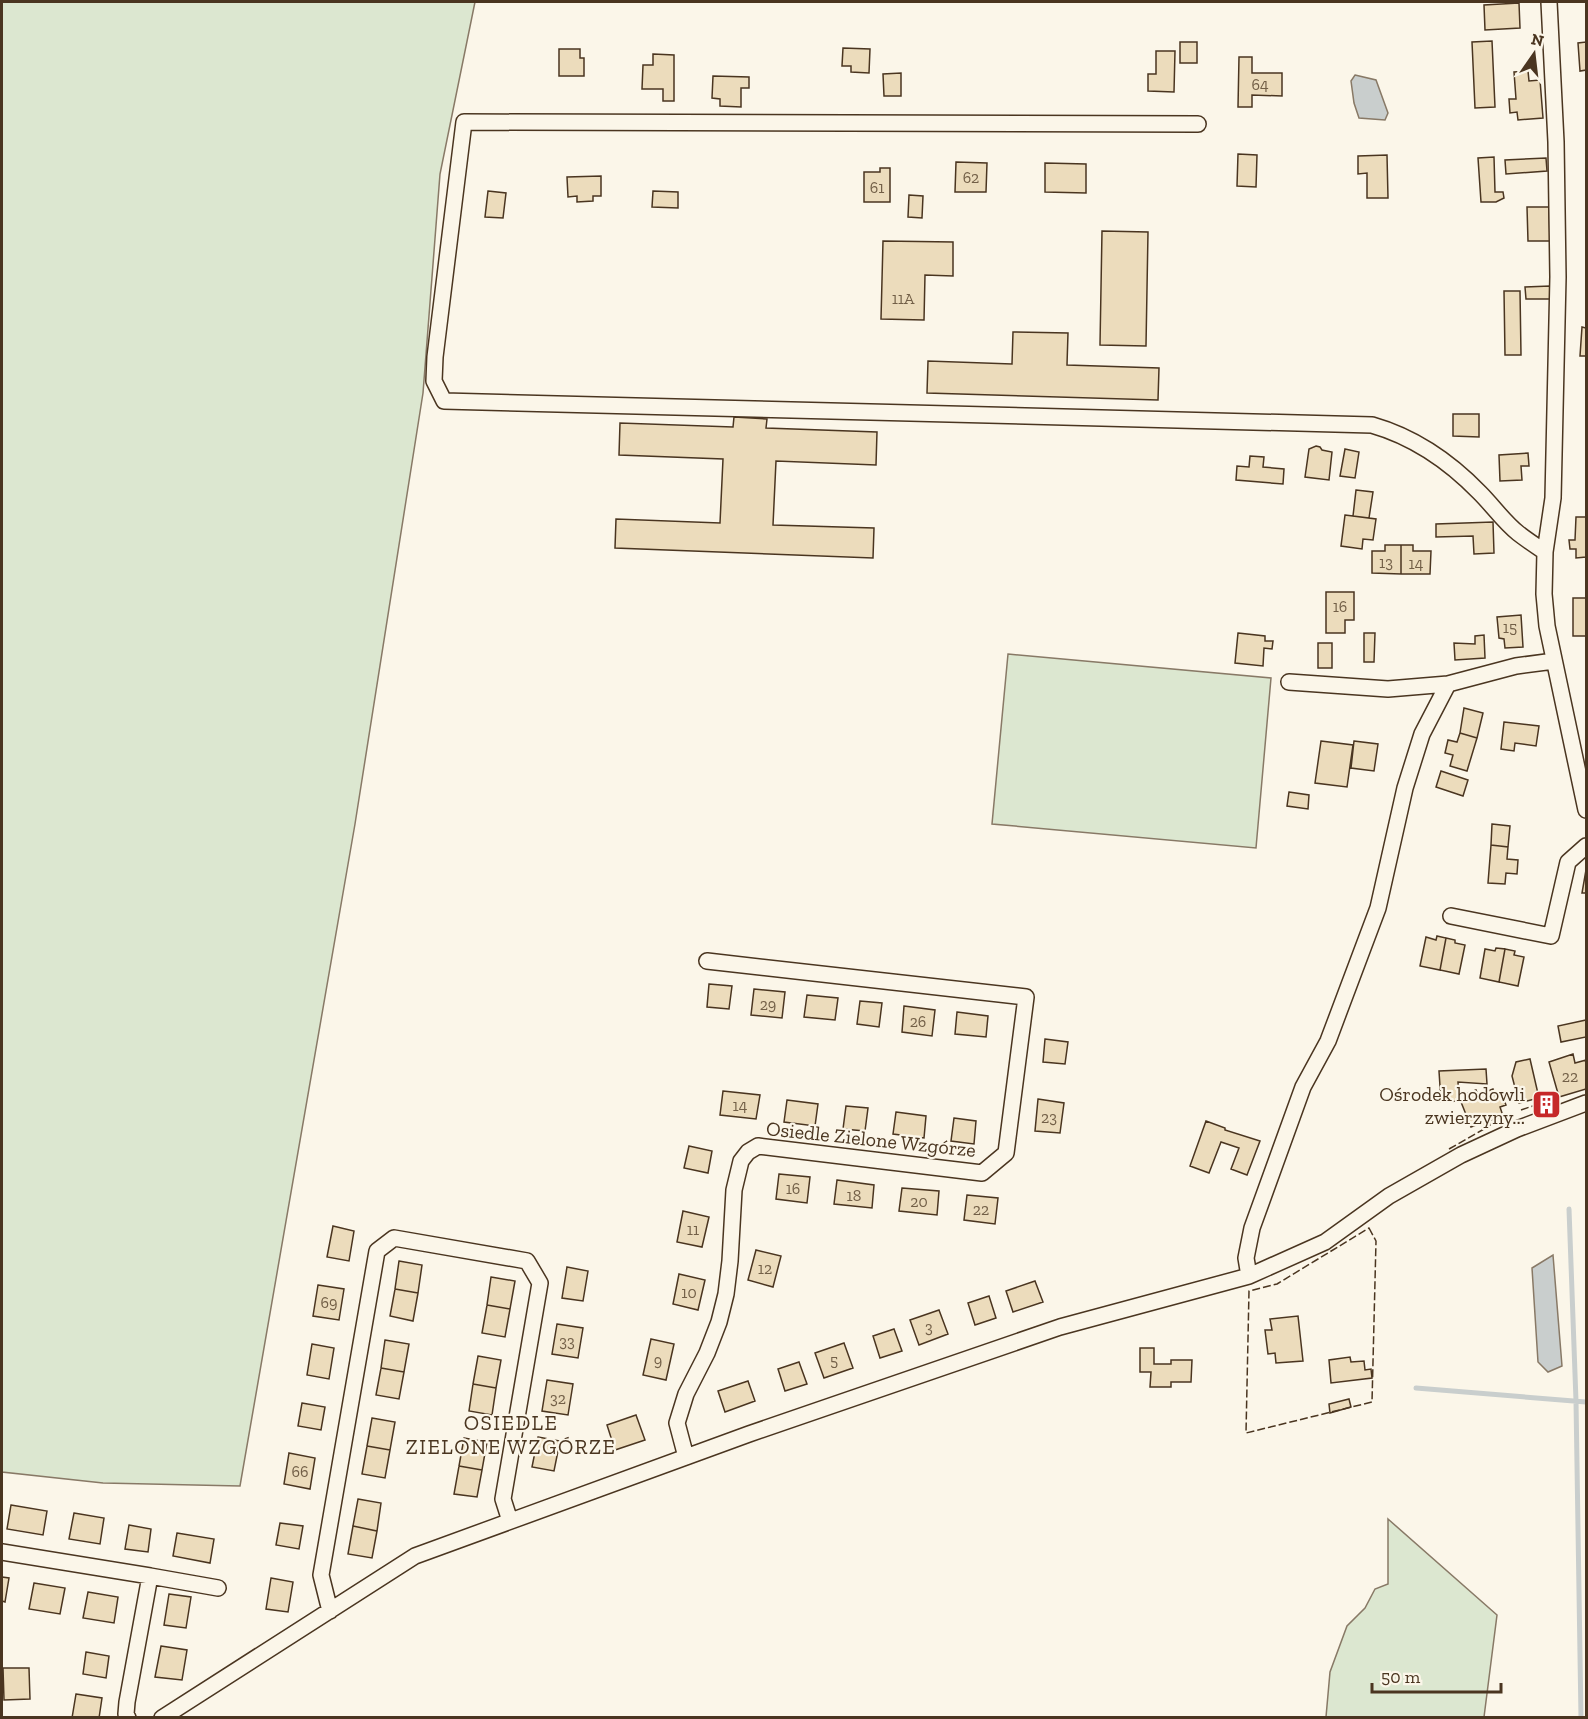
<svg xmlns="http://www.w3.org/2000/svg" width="1588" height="1719" font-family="'Zilla Slab',serif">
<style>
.green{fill:#dce7d0;stroke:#887966;stroke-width:1.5}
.water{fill:#c9cecd;stroke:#887966;stroke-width:1.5}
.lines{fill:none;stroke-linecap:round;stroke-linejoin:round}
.stream{stroke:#c9cecd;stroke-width:5}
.building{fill:#ecdcbc;stroke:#4a3520;stroke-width:1.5}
.minor-casing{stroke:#4a3520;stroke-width:18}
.minor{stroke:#fbf6e9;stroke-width:15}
.fence{stroke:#4a3520;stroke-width:1.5;stroke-dasharray:8 3;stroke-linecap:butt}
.labels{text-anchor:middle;stroke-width:4.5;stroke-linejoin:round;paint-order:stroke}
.number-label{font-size:16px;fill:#725f47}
.poi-label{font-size:20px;fill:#4a3520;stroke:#fbf6e9;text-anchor:end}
.street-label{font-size:20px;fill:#4a3520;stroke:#fbf6e9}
.neighbourhood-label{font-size:21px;letter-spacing:1.5px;fill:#4a3520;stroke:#fbf6e9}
</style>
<rect width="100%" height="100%" fill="#fbf6e9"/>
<path class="green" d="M2 2H475L440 174 423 393 355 824 240 1486 103 1483 2 1472Z
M1008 654 1271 678 1256 848 992 824Z
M1388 1519 1497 1615 1484 1717H1326L1330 1672 1347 1626 1365 1608 1375 1589 1388 1584Z"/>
<path class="water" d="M1355 75 1376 80 1388 113 1385 120 1359 118 1354 103 1351 81Z
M1553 1255 1562 1366 1548 1372 1538 1362 1532 1268Z"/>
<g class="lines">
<path class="stream" d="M1569 1209 1576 1401 1581 1718
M1416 1388 1586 1402"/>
</g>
<path class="building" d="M1519 3 1520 28 1485 30 1484 5Z
M1492 41 1495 107 1475 108 1472 42Z
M1180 42H1197V63H1180Z
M1586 42V70L1580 71 1578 43Z
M843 48 870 49 869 73 851 72V66H842Z
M559 49H580V58H584V76H559Z
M1156 51H1175L1174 92 1148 91V74H1156Z
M653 54 674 55V101H663V89H642L643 65H653Z
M1239 57H1252V73H1282V96L1252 95V107H1238Z
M1528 71 1529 81 1540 80 1543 118 1518 120 1517 112 1510 113 1509 99H1516L1514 72Z
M901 73V96H884L883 74Z
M713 76 749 77V88H741V107L720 106V99L712 98Z
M1238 154 1257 155 1256 187 1237 186Z
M1387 155 1388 198H1367V173L1358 174V156Z
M1494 157 1495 192H1503L1504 198 1496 202H1481L1478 158Z
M1546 158 1547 171 1506 174 1505 160Z
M956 162 987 163 986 192H955Z
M1045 163 1086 164V193L1045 192Z
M880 168H890V202H864V172H880Z
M601 176V196H593V201L577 202V196L568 197 567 177Z
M488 191 506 193 503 218 485 217Z
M653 191 678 192V208L652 207Z
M909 195 923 196 922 218 908 217Z
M1527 207H1549L1550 241H1528Z
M1102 231 1148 232 1146 346 1100 345Z
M883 241 953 242V276L925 275 924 320 881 319Z
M1550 286V299H1526L1525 287Z
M1504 291H1520L1521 355H1505Z
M1582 327 1586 328V356H1580Z
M1013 332 1068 333 1067 365 1159 368 1158 400 927 393 928 361 1012 364Z
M1453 414H1479V437L1453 436Z
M734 417 767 419 766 428 877 432 876 465 776 461 773 525 874 528 873 558 615 548 616 519 720 523 723 459 619 455 620 423 733 427Z
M1316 446 1320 447 1322 450 1332 452 1329 480 1305 477 1309 449Z
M1345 449 1359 452 1355 478 1340 476Z
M1528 453 1529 466H1521L1522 480 1500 481 1499 455Z
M1250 456 1264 457 1263 467 1284 469 1283 484 1236 480 1237 466 1249 467Z
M1356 490 1373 492 1369 518 1353 516Z
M1345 515 1376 519 1373 540 1363 539 1362 549 1341 546Z
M1576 517H1586V557L1576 558V549H1570L1569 540H1575Z
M1493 522 1494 553 1474 554 1473 536 1436 537V524Z
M1385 545H1401V574L1372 573V551H1385Z
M1401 545H1413V551H1431L1430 574H1401Z
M1326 592H1354V620H1345V633H1326Z
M1573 598H1586V636H1573Z
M1521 615 1523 647 1505 648 1504 639 1499 638 1497 617Z
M1238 633 1265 636V641H1273L1272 649 1264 648 1263 666 1235 663Z
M1364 633H1375L1374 662H1364Z
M1484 635 1485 658 1455 660 1454 643 1475 644V636Z
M1318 643H1332V668H1318Z
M1464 708 1483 713 1477 738 1460 733Z
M1504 722 1539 726 1536 746 1515 743 1514 751 1501 749Z
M1460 733 1477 738 1467 771 1450 766 1453 755 1445 753 1448 740 1457 742Z
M1321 741 1353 745 1347 787 1315 783Z
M1354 741 1378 744 1374 771 1351 768Z
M1441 771 1468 780 1463 796 1436 787Z
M1289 792 1309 795 1308 809 1287 806Z
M1492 824 1510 826 1508 847 1491 845Z
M1491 845 1508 847 1507 859 1518 860 1517 874 1506 873 1505 884 1488 883Z
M1586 870V893H1582Z
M1437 936 1446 938 1440 970 1420 966 1426 937 1436 940Z
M1446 938 1455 940V943L1465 945 1459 974 1440 970Z
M1496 948 1505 949 1499 982 1480 978 1485 949 1495 951Z
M1505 949 1515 951 1514 955 1524 957 1518 986 1499 982Z
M709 984 732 986 729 1009 707 1007Z
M754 989 785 992 782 1018 751 1015Z
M807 995 838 998 835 1020 804 1017Z
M860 1001 882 1003 879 1027 857 1024Z
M904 1006 935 1010 932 1036 902 1032Z
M957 1012 988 1016 986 1037 955 1034Z
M1586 1020V1037L1561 1042 1558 1026Z
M1045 1039 1068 1042 1065 1064 1043 1062Z
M1573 1054 1575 1063 1586 1060V1089L1559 1097 1549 1062Z
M1530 1059 1539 1098 1519 1103 1512 1076 1516 1062Z
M1486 1069 1487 1084 1458 1082 1459 1101 1441 1102 1439 1071Z
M1493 1089 1496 1097 1502 1095 1506 1105 1500 1107 1503 1116 1489 1121 1490 1125 1483 1127 1481 1123 1471 1127 1461 1102 1470 1099 1468 1093 1476 1090 1478 1095Z
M723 1091 760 1095 756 1119 720 1115Z
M1038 1099 1064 1103 1060 1133 1035 1131Z
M787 1100 818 1104 815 1126 784 1122Z
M846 1106 868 1108 865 1131 843 1129Z
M896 1112 926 1116 924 1138 893 1134Z
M954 1118 976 1121 974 1144 951 1141Z
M1206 1121 1225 1128V1130L1260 1141 1247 1175 1231 1169 1239 1148 1221 1142 1209 1173 1190 1166Z
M689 1146 712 1151 708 1173 684 1168Z
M779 1174 810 1177 807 1203 776 1199Z
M837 1180 874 1185 872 1208 834 1204Z
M902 1188 939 1191 937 1215 899 1211Z
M967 1195 998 1198 995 1224 964 1220Z
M683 1211 709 1217 702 1247 677 1242Z
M333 1226 354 1231 349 1261 327 1257Z
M756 1250 781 1256 773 1287 748 1280Z
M399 1261 422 1265 418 1293 395 1289Z
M567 1267 588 1271 583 1301 562 1298Z
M679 1274 705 1280 698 1310 673 1304Z
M491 1277 515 1281 510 1309 487 1305Z
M1035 1281 1043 1302 1013 1312 1006 1291Z
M318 1285 344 1289 339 1320 313 1316Z
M395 1289 418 1293 413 1321 390 1316Z
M989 1296 996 1318 975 1325 968 1303Z
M487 1305 510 1309 505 1337 482 1333Z
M939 1310 948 1334 919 1345 910 1320Z
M1298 1316 1303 1361 1276 1363 1275 1353 1268 1354 1265 1330H1272L1270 1319Z
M557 1324 583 1328 578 1358 552 1354Z
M894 1329 902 1351 880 1358 873 1336Z
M651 1339 674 1344 666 1380 643 1375Z
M385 1340 409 1344 404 1372 381 1368Z
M844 1343 853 1368 824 1378 815 1353Z
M312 1344 334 1348 329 1379 307 1375Z
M1140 1348H1154V1364H1171V1360H1192L1191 1382H1171V1387H1150L1151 1372H1140Z
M478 1356 501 1360 496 1388 473 1384Z
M1350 1357 1351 1362 1364 1361 1365 1370 1371 1369 1372 1378 1331 1383 1329 1360Z
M799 1362 807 1384 785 1391 778 1369Z
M381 1368 404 1372 399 1399 376 1395Z
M547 1380 573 1384 568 1415 542 1411Z
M748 1381 755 1401 725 1412 718 1391Z
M473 1384 496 1388 492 1415 469 1411Z
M1349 1399 1351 1407 1330 1413 1329 1404Z
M302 1403 325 1407 321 1430 298 1426Z
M636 1415 645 1440 615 1450 607 1425Z
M372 1418 395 1422 390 1450 367 1446Z
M538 1437 560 1441 554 1471 532 1467Z
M464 1438 487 1442 482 1470 459 1466Z
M367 1446 390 1450 385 1478 362 1474Z
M289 1453 315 1458 310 1489 284 1484Z
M459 1466 482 1470 477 1497 454 1494Z
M358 1499 381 1503 377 1531 353 1526Z
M11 1505 47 1511 43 1535 7 1529Z
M74 1513 104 1518 100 1544 69 1539Z
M280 1523 303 1526 299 1549 276 1545Z
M129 1525 151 1529 148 1552 125 1549Z
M353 1526 377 1531 372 1558 348 1554Z
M177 1533 214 1539 210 1563 173 1556Z
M2 1577 9 1578 5 1602 2 1601Z
M271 1578 293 1582 288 1612 266 1609Z
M34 1583 65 1588 60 1614 29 1609Z
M88 1592 118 1597 114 1623 83 1618Z
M169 1594 191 1597 186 1628 164 1625Z
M161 1646 187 1650 182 1680 155 1677Z
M86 1652 109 1656 106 1678 83 1674Z
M3 1668H29L30 1699 4 1700Z
M76 1694 102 1698 99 1718H72Z"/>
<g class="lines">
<defs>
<path id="minor" d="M1198 124 464 122 435 357 434 381 444 401 1372 425C1414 437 1450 462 1480 493 1493 506 1504 522 1518 533 1527 540 1536 546 1545 552L1544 594 1547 626 1586 810
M1545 552 1553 498 1558 277 1556 142 1549 2
M1289 682 1388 689 1448 684
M1451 916 1551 936 1568 862 1586 846
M1249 1276 1246 1258 1252 1228 1303 1087 1328 1041 1378 908 1405 788 1422 734 1448 684 1516 666 1554 661
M686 1457 677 1423 686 1394 707 1353 719 1322 726 1294 730 1261 734 1190 741 1161 748 1152 758 1146 982 1173 1006 1153 1026 997 707 961
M2 1552 150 1576 127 1702 126 1714 128 1718
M150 1576 218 1588
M330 1611 321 1575 377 1251 394 1238 527 1261 540 1283 503 1499 510 1521
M162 1718 415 1556 749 1434 1060 1327 1249 1276 1325 1242 1389 1196 1461 1155 1517 1129 1586 1103"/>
</defs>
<use href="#minor" class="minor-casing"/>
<use href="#minor" class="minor"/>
<path class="fence" d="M1521 1110 1559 1097
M1449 1149 1484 1129
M1369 1228 1376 1241 1372 1402 1246 1433 1249 1291 1277 1284Z"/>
</g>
<defs>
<symbol id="building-square" viewBox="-11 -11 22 22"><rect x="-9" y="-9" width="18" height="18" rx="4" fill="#c62828" stroke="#fbf6e9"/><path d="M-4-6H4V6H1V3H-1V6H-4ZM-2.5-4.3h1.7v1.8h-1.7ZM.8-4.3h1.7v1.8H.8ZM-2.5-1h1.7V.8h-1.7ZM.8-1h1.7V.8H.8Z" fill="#fff"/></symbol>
</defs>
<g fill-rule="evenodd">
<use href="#building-square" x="1530" y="1088" width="33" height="33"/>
</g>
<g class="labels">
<g class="number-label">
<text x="1260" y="90">64</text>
<text x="971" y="183">62</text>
<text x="877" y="193">61</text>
<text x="903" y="304">11A</text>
<text x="1386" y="568">13</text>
<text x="1416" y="569">14</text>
<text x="1340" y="612">16</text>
<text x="1510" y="633">15</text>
<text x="768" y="1010">29</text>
<text x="918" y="1027">26</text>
<text x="1570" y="1082">22</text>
<text x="740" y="1111">14</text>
<text x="1049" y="1123">23</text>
<text x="793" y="1194">16</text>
<text x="854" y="1201">18</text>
<text x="919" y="1207">20</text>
<text x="981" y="1215">22</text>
<text x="693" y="1235">11</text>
<text x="765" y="1274">12</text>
<text x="689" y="1298">10</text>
<text x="329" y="1308">69</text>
<text x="929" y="1333">3</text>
<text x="567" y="1347">33</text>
<text x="658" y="1366">9</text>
<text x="834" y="1366">5</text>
<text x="558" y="1404">32</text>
<text x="300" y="1477">66</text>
</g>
<g class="poi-label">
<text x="1525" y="1101">Ośrodek hodowli<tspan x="1525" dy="23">zwierzyny...</tspan></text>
</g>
<g class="street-label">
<text transform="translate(871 1139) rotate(6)" y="7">Osiedle Zielone Wzgórze</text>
</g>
<g class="neighbourhood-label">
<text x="511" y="1430">OSIEDLE<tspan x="511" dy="24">ZIELONE WZGÓRZE</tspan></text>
</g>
</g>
<rect width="1588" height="1719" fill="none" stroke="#4a3520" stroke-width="6"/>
<g transform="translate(1534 54) rotate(14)" stroke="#fbf6e9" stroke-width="4.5" paint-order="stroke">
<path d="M0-4.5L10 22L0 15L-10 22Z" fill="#4a3520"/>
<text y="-9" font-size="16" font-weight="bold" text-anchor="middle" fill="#4a3520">N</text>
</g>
<path d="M1372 1683v9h129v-9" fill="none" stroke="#4a3520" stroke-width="3"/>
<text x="1381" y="1683" font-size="18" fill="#4a3520" stroke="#fbf6e9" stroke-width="4.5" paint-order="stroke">50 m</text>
</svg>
